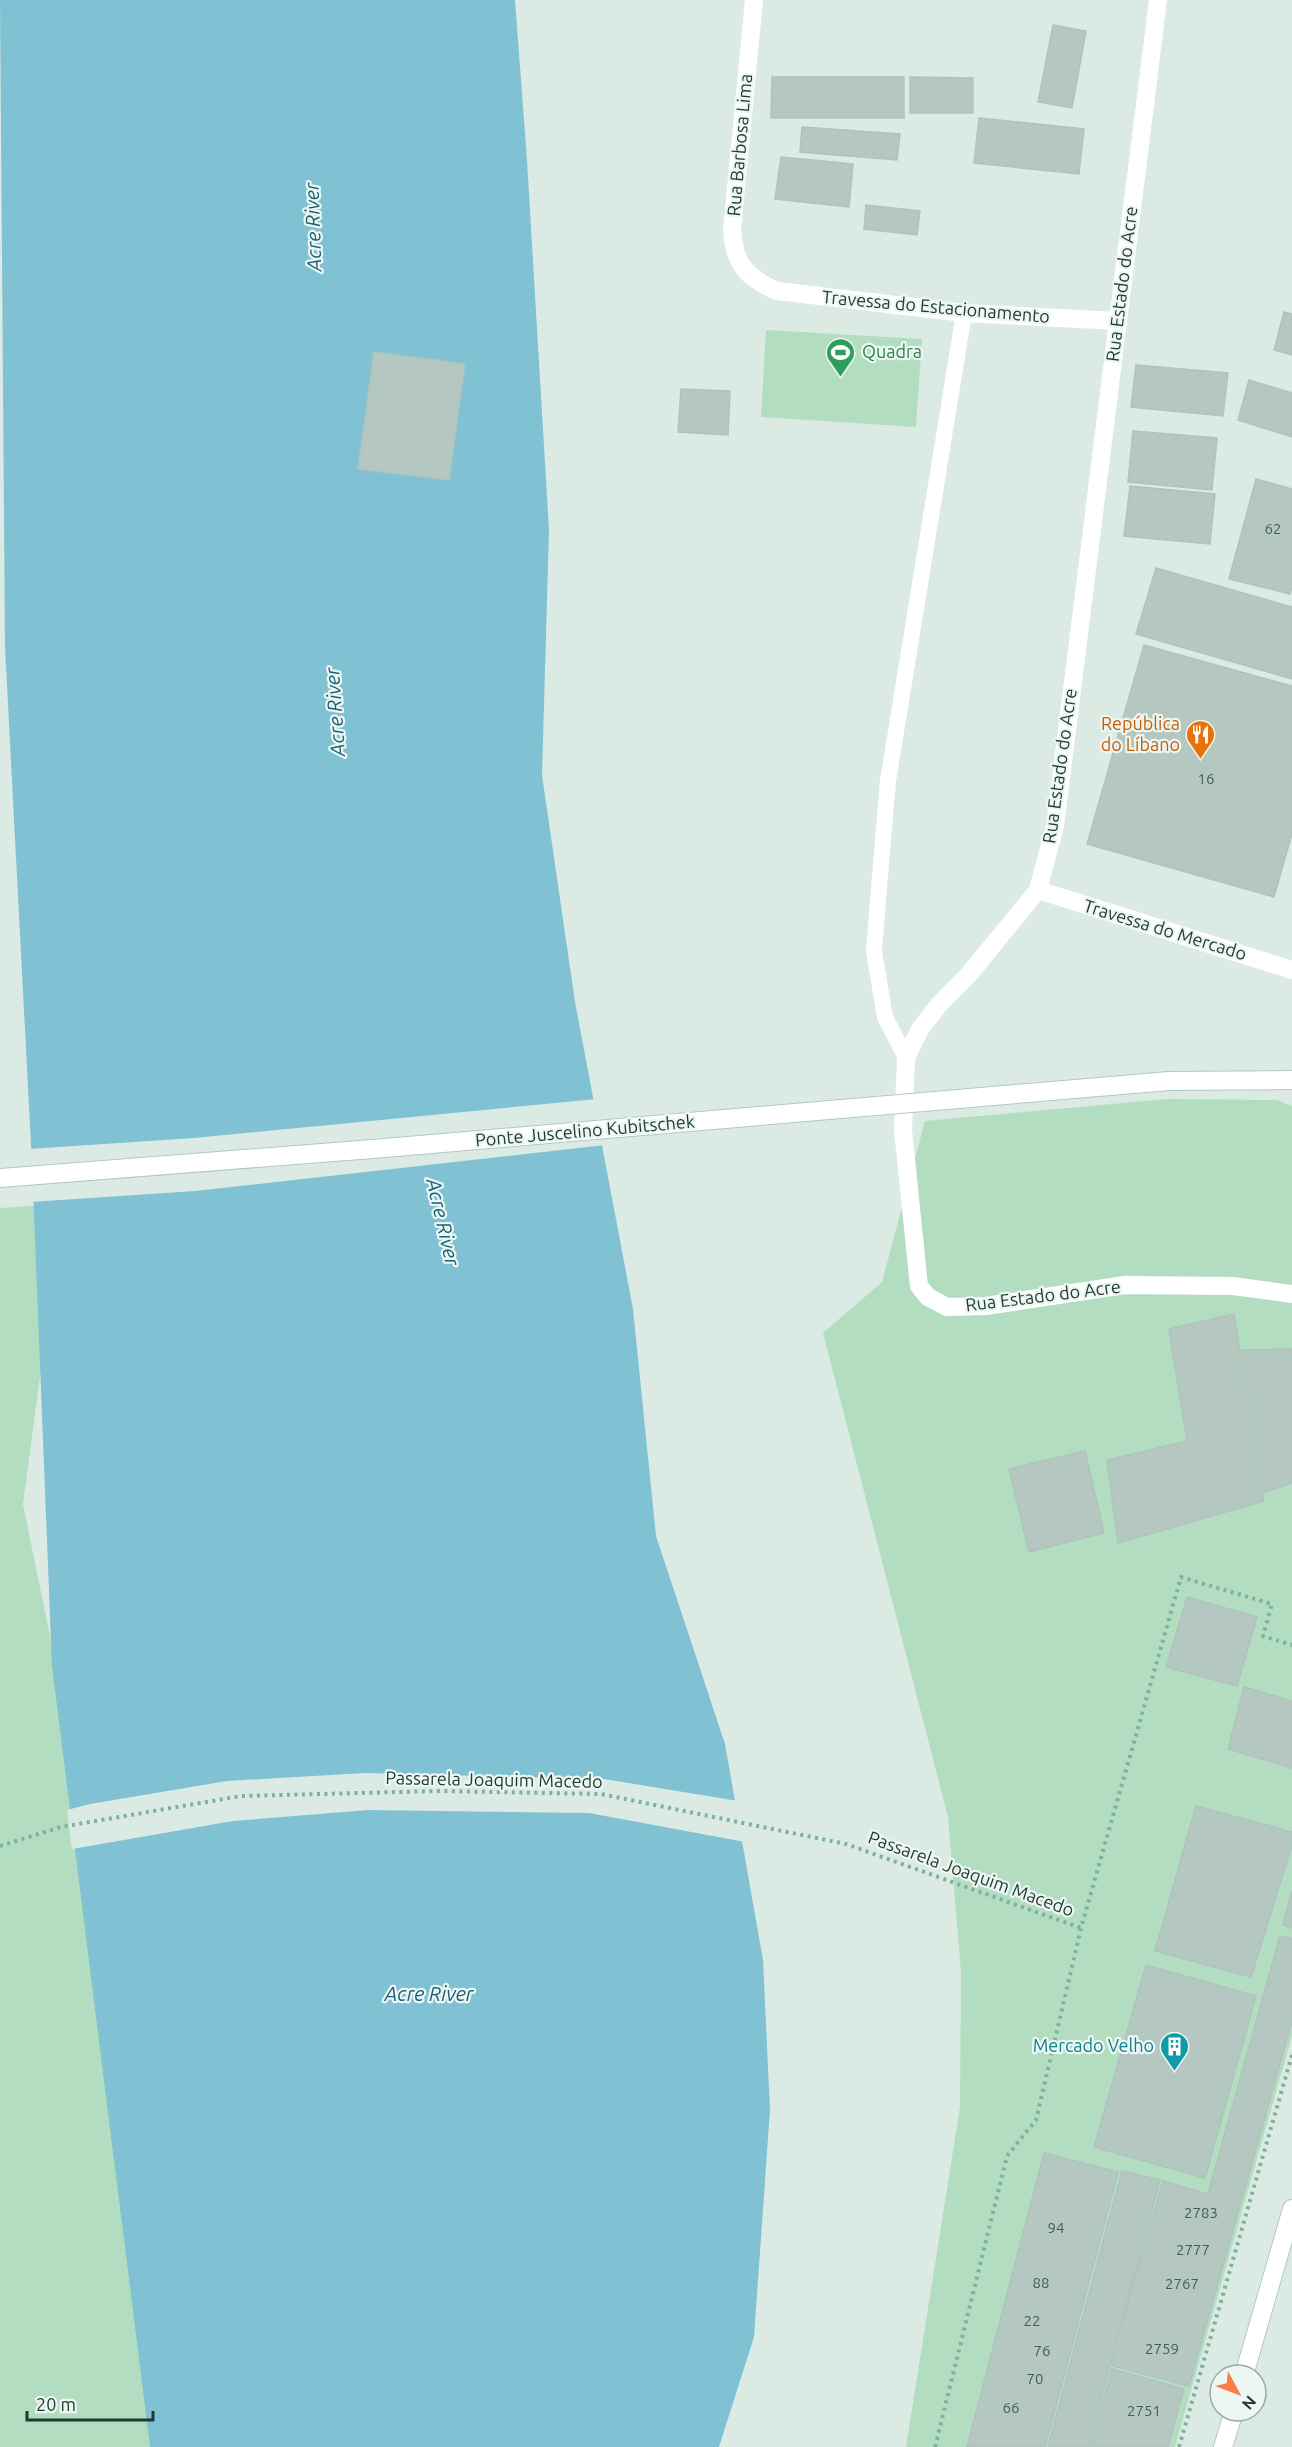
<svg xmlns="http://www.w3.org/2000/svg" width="1292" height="2447" font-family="Ubuntu,sans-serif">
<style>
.green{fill:#b3ddc1}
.water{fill:#80c2d3}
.pier{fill:#dceae4}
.building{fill:#b5c7c1;stroke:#afc3bc;stroke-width:1.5}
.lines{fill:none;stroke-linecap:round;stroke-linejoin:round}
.secondary-casing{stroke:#afcac2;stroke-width:20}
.path{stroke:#7bb0a2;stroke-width:4;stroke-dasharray:3 4.5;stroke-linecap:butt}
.service{stroke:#fff;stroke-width:16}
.minor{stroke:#fff;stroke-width:18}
.secondary{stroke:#fff;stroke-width:18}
.secondary-bridge-casing{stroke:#afcac2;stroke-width:20;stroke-linecap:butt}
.secondary-bridge{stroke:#fff;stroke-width:18}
.labels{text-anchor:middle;stroke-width:4.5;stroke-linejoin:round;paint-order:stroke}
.number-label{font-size:15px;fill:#445d56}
.street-label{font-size:18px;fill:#1e3a33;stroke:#edf6f2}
.leisure-label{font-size:18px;fill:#27864d;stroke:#edf6f2;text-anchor:start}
.food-label{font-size:18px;fill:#c56008;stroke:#edf6f2;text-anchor:end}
.culture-label{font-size:18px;fill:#0d838f;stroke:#edf6f2;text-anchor:end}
.water-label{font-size:20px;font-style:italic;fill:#156378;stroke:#edf6f2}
</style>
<rect width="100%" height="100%" fill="#dceae4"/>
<path class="green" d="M766 330 922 339 916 427 761 417Z
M1168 1099 1277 1100 1292 1106V2036L1175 2447H906L960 2107 961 1972 948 1817 823 1333 882 1282 925 1121Z
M63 1204 23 1504 77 1769 156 2447H0V1208Z"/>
<path class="water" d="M0 0H515L527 160 549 530 542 775 575 1002 633 1309 656 1536 725 1744 763 1960 770 2110 754 2337 719 2447H150L52 1666 32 1164 5 647Z"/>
<path class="pier" d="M597 1099 605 1145 195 1191 31 1202 29 1149 194 1138Z
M365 1773 604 1779 738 1801 745 1842 589 1813 368 1810 233 1821 72 1849 67 1810 90 1804 227 1781Z"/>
<path class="building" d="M1053 25 1086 31 1072 108 1038 102Z
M772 77H904V118H771Z
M910 77 973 78V113H910Z
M979 118 1084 129 1079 174 974 163Z
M802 127 900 134 897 160 800 152Z
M781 157 853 164 849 207 775 199Z
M866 205 920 211 917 235 864 229Z
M1284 312 1292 314V355L1274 350Z
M374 352 465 364 449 480 358 469Z
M1136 365 1228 373 1223 416 1131 407Z
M1249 380 1292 393V437L1238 420Z
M681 389 730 391 728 435 678 432Z
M1133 431 1217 438 1212 490 1128 482Z
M1256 479 1292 489V587L1290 594 1229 579Z
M1130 486 1215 494 1210 544 1124 536Z
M1156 568 1292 607V679L1136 634Z
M1144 645 1292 686V834L1274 897 1087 844Z
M1234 1314 1264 1501 1118 1543 1107 1460 1187 1441 1169 1329Z
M1292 1349V1483L1265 1492 1242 1350Z
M1085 1451 1104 1533 1029 1552 1009 1469Z
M1187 1597 1257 1617 1237 1686 1166 1667Z
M1244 1687 1292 1701V1768L1228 1749Z
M1196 1806 1292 1832V1845L1251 1977 1155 1951Z
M1292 1891V1928L1283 1925Z
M1280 1936 1292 1939V2021L1189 2386 1110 2365 1163 2181 1208 2194Z
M1146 1965 1256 1996 1205 2178 1094 2147Z
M1044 2153 1118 2172 1045 2447H967Z
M1122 2171 1160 2180 1088 2447H1048Z
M1112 2369 1184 2389 1168 2447H1090Z"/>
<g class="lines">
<defs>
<path id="secondary" d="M1169 1081 1292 1080
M0 1178 373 1149
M1244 2375 1292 2209
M1223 2447 1234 2411"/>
</defs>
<use href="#secondary" class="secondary-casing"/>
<path class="path" d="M0 1846 61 1827 241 1796 438 1791 601 1794 846 1844 1081 1928
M935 2447 1007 2156 1036 2120 1081 1928 1181 1577 1272 1604 1263 1636 1292 1645
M1179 2447 1292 2055"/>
<path class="service" d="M906 1058 885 1017 874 951 880 876 888 781 964 313"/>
<path class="minor" d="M754 0 732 230C734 264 747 278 777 291L964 313 1117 321
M1158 0 1055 826 1038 890 970 973 937 1007 920 1029 906 1058 903 1130 919 1286 928 1297 947 1307 986 1306 1125 1285 1233 1286 1292 1294
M1038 890 1292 970"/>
<use href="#secondary" class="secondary"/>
<defs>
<path id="secondary-bridge" d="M373 1149 1169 1081"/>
</defs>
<use href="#secondary-bridge" class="secondary-bridge-casing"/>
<use href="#secondary-bridge" class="secondary-bridge"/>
</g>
<defs>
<symbol id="stadium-pin" viewBox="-11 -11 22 30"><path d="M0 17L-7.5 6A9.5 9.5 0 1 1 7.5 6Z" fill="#2e9e5b" stroke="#edf6f2"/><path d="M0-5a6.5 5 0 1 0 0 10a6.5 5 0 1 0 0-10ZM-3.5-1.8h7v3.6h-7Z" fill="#fff"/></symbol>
<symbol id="restaurant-pin" viewBox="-11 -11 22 30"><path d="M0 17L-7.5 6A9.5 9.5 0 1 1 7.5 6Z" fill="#e8710a" stroke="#edf6f2"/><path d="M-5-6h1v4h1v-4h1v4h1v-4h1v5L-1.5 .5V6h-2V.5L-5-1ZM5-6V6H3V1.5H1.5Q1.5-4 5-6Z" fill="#fff"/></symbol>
<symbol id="building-pin" viewBox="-11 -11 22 30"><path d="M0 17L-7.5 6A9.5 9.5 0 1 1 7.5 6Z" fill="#0f9aa8" stroke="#edf6f2"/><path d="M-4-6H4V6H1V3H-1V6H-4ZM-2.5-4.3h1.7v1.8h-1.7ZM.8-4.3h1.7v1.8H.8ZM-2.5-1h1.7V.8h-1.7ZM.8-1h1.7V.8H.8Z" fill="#fff"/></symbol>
</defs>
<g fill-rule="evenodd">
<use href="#stadium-pin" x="824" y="336" width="33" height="45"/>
<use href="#restaurant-pin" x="1184" y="718" width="33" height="45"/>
<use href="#building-pin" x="1158" y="2030" width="33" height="45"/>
</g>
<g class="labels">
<g class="number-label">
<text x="1273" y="534">62</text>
<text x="1206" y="784">16</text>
<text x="1201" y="2218">2783</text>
<text x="1056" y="2233">94</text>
<text x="1193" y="2255">2777</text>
<text x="1041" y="2288">88</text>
<text x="1182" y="2289">2767</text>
<text x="1032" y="2326">22</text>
<text x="1162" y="2354">2759</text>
<text x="1042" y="2356">76</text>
<text x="1035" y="2384">70</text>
<text x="1011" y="2413">66</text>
<text x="1144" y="2416">2751</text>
</g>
<g class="street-label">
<text transform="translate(740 145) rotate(-85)" y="6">Rua Barbosa Lima</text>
<text transform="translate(1122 284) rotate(-83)" y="6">Rua Estado do Acre</text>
<text transform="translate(936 307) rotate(5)" y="6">Travessa do Estacionamento</text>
<text transform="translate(1060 766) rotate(-82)" y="6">Rua Estado do Acre</text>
<text transform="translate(1165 930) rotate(17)" y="6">Travessa do Mercado</text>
<text transform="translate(585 1131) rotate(-5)" y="6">Ponte Juscelino Kubitschek</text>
<text transform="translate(1043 1296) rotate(-7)" y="6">Rua Estado do Acre</text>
<text transform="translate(494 1780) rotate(1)" y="6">Passarela Joaquim Macedo</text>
<text transform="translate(971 1874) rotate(20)" y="6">Passarela Joaquim Macedo</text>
</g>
<g class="leisure-label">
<text x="862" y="358">Quadra</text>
</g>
<g class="food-label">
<text x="1180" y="730">República<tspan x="1180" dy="21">do Líbano</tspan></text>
</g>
<g class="culture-label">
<text x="1154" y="2052">Mercado Velho</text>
</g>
<g class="water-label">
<text transform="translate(313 227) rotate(-92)" y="7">Acre River</text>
<text transform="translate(335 712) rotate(-94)" y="7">Acre River</text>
<text transform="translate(443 1222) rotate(77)" y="7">Acre River</text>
<text x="429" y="2001">Acre River</text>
</g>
</g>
<g transform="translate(1238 2393) rotate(131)"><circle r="28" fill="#edf6f2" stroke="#9aaba6" stroke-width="1.5"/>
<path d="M0-4.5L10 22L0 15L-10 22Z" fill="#fb7e4a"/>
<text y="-9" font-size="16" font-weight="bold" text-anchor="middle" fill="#1e3a33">N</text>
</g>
<path d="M27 2411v9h126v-9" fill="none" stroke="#1e3a33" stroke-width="3"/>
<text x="36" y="2411" font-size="18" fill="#1e3a33" stroke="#edf6f2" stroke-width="4.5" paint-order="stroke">20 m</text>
</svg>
